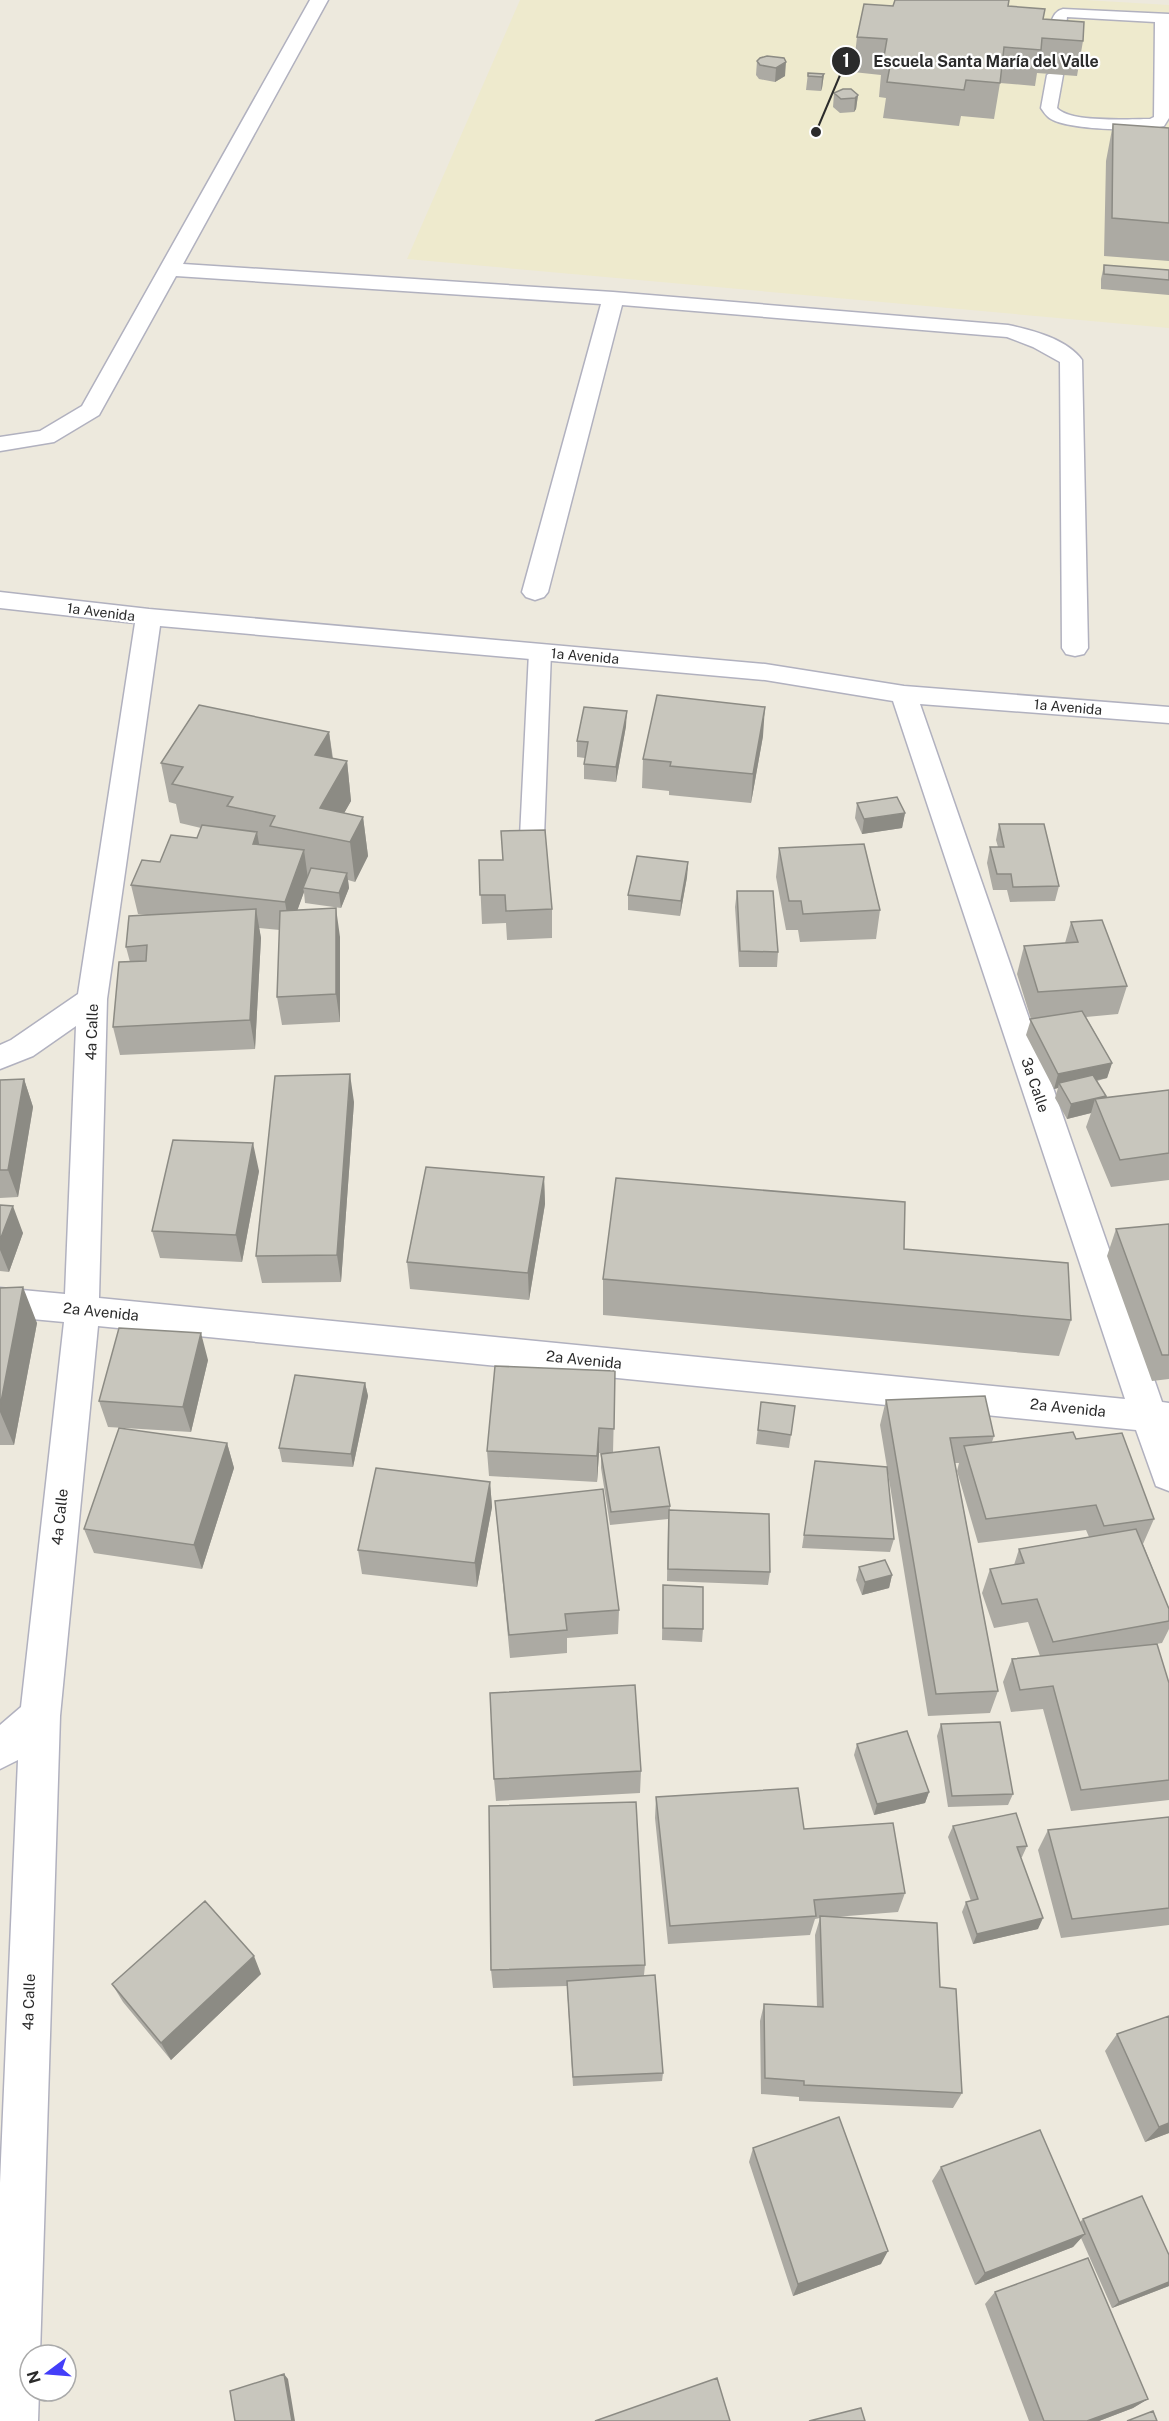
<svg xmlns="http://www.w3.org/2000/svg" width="1169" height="2421" font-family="'Public Sans',sans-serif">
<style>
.education{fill:#eeeacd}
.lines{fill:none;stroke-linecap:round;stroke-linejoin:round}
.service-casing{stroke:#b1b1bf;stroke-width:3}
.minor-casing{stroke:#b1b1bf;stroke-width:3}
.service{fill:#fff;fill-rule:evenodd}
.minor{fill:#fff;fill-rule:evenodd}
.wall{fill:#acaaa3}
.shaded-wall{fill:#8c8b84}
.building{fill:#c8c6bd;stroke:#8c8b84;stroke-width:1.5}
.labels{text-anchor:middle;stroke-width:4.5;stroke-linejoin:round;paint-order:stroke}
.far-street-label{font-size:14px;fill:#2b2b2b;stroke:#fff}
.street-label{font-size:15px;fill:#2b2b2b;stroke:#fff}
.leader{fill:none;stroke:#2b2b2b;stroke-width:2}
.callout-dot{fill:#2b2b2b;stroke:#fff;stroke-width:2}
.mark-label{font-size:18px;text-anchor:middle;font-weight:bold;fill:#fff}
.callout-label{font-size:16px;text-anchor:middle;font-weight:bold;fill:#2b2b2b;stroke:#fff;stroke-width:4.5;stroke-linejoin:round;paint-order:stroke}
</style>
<rect width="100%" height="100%" fill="#ede9dd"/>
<path class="education" d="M520 0H1085L1169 5V328L407 259Z"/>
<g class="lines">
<defs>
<path id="service" d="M1063 9 1169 14V118L1164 126C1142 132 1070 130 1051 119 1046 116 1044 112 1041 108L1047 75 1055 70 1063 75 1057 108C1070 123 1130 119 1150 119L1154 117 1155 22 1067 17 1063 56 1056 60 1049 56C1050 42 1046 13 1063 9Z
M540 645 547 647 551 652 544 837 540 842 532 845 524 842 520 837 529 652 533 647Z"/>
<path id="minor" d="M310 0H328L183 264 613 292 1008 325C1032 330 1067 339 1082 360L1088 648 1084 654 1075 656 1066 654 1062 648 1060 362 1033 347 1007 337 622 305 548 592 544 597 535 600 526 597 522 592 601 304 176 276 99 415 54 442 0 451V437L40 431 82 406Z
M0 592 149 609 765 664 904 686 1169 707V723L920 704 1162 1402 1169 1403V1491L1156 1486 1136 1430 98 1326 60 1716 40 2355H30V2391H39L38 2421H0V2183L18 1760 0 1769V1725L21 1707 64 1322 0 1316V1288L65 1294 76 1026 33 1056 0 1069V1045L11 1040 78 994 135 623 0 608ZM160 626 765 680 893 701 1125 1399 99 1298 107 999Z"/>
</defs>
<use href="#service" class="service-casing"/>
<use href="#minor" class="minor-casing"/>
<use href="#service" class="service"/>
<use href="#minor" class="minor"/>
</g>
<path class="wall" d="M893 6H1008L1043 19 1083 41 1077 76 1037 73 1035 86 1000 83 994 119 961 116 959 126 883 118 886 98 879 97 881 75 853 72 857 37Z
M767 56 785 76 775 82 759 79 756 75 757 61Z
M808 73 824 74 822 88 821 91 806 90Z
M834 93 858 95 856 109 854 112 840 113 833 107Z
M1113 124 1169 128V261L1104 256 1106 161Z
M1104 265 1169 270V295L1101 289V279Z
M626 726 616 782 584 779V764L585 758 577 757V741Z
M329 732 333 758 347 761 351 801 344 813 363 817 368 856 355 882 348 880 349 888 341 908 305 903 304 892 297 910 340 937V1022L282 1025 277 997 280 930 259 928 261 938 255 1049 120 1055 113 1027 130 962 126 947 147 915 138 914 131 885 160 862 197 838 201 828 180 823 176 804 169 802 161 763Z
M763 736 751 803 669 795V791L642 788 643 759Z
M857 803 905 813 902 828 862 834 855 818Z
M999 824 1059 886 1055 901 1010 902 1007 890H993L987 863 990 847H998L996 840Z
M501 831 552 909V938L507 940 506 923 482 924 479 860H503Z
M779 848 880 910 876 939 800 942 798 930H786L776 877Z
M688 862 687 877 680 916 628 910V895Z
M737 891 778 952 777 967H739L735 907Z
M1071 922 1127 986 1118 1014 1086 1017 1112 1063 1107 1078 1097 1081 1105 1098 1169 1090V1180L1111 1187 1086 1127 1091 1113 1067 1119 1055 1098 1058 1088 1054 1089 1026 1035 1031 1019 1017 974 1024 946 1065 943Z
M24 1079 33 1107 18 1197 0 1198V1080Z
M354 1102 341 1282 262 1283 256 1256Z
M259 1171 242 1262 160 1258 152 1231Z
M544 1177 545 1204 529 1300 410 1289 407 1262Z
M0 1205 23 1233 9 1272 0 1271Z
M1169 1224V1379L1152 1381 1107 1256 1116 1229Z
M904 1249 1071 1320 1059 1356 603 1315V1279Z
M0 1288 37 1323 14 1445H0Z
M208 1360 191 1432 108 1427 99 1401Z
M615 1371 613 1453 670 1506V1510L770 1572 768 1585 667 1581 668 1519 610 1525 601 1468V1454H606L599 1453 597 1482 489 1476 487 1451Z
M365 1383 368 1396 353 1467 282 1462 279 1448Z
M886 1400 994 1436 992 1442 1076 1439 1154 1519 1143 1544 1169 1609V1629L1162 1643 1156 1644 1169 1683V1800L1071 1811 1043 1709 1011 1712 1003 1682 1012 1659 1040 1656 1028 1622 994 1628 982 1593 990 1569 1014 1565 1019 1549 1089 1537 1086 1530 978 1543 957 1471 959 1463H955L998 1691 990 1713 928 1716 880 1425Z
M761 1402 791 1435 789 1448 756 1444Z
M227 1443 234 1468 202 1569 94 1553 84 1529Z
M815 1461 894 1539 890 1552 802 1548Z
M490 1482 492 1507 477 1587 362 1574 358 1550Z
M495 1501 619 1610 618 1634 567 1638V1653L510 1658Z
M859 1567 892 1575 889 1588 862 1595 856 1580Z
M663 1585 703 1629 702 1642 662 1640Z
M941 1724 1013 1794 1008 1805 948 1807 937 1736Z
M857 1744 929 1792 925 1803 874 1815 854 1755Z
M641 1771 640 1793 496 1801 494 1779Z
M656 1797 804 1829 905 1893 898 1912 835 1917 940 1987 962 2093 953 2108 799 2101V2097L761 2094 760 2021 764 2004 817 2007 815 1935 820 1918 815 1919 810 1935 668 1944 655 1818Z
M1169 1817V1925L1061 1938 1038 1850 1048 1830Z
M953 1826 1027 1846 1022 1857H1021L1038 1929 973 1944 962 1912 966 1902 971 1901 948 1837Z
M645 1965 644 1975 663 2073 662 2081 573 2086 567 1986 493 1988 491 1970Z
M261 1974 171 2060 123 2002 112 1984Z
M1117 2034 1169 2133 1145 2142 1105 2051Z
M753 2148 881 2264 793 2296 749 2162Z
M941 2167 1080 2222 1083 2219 1169 2255V2286L1112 2308 1081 2238 1073 2247 975 2285 932 2181Z
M995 2292 1148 2399 1133 2408 1099 2421H1029L985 2304Z"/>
<path class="shaded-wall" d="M786 62 785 76 775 82 776 68Z
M824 74 822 88 821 91 822 77Z
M858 95 856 109 854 112 855 98Z
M765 707 763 736 751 803 753 774Z
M627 711 626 726 616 782V767Z
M329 732 334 771 315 755Z
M347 761 351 801 330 838 320 808Z
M905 813 902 828 862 834 864 819Z
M363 817 368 856 355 882 350 842Z
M257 832 262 861 253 844Z
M304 850 308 879 303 888 304 892 290 931 285 902Z
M688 862 687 877 680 916 681 901Z
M347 873 349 888 341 908 339 893Z
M336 908 340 937V1022L336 994Z
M256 909 261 938 255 1049 250 1020Z
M1112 1063 1107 1078 1062 1087 1059 1083 1058 1088 1054 1089 1058 1074Z
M350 1074 354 1102 341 1282 337 1255Z
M24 1079 33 1107 18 1197 8 1170Z
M1106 1096 1101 1111 1095 1099 1091 1113 1067 1119 1071 1104Z
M253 1143 259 1171 242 1262 236 1235Z
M544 1177 545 1204 529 1300 528 1273Z
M13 1206 23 1233 9 1272 0 1250V1240Z
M23 1287 37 1323 14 1445 0 1412V1407Z
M201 1333 208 1360 191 1432 183 1407Z
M365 1383 368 1396 353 1467 351 1454Z
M599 1428V1453L597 1482V1456Z
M227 1443 234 1468 202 1569 194 1545Z
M490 1482 492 1507 477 1587 475 1563Z
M892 1575 889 1588 862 1595 865 1582Z
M929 1792 925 1803 874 1815 877 1804Z
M1043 1918 1038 1929 973 1944 977 1934Z
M254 1956 261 1974 171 2060 161 2043Z
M1169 2123V2133L1145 2142 1159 2127Z
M1085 2234 1073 2247 975 2285 985 2273Z
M888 2251 881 2264 793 2296 798 2284Z
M1169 2282V2286L1112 2308 1119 2302Z
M284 2374 288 2379 295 2421H292Z
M1148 2399 1133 2408 1099 2421H1087Z"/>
<path class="building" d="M895 0H1009L1008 6 1045 9 1043 19 1084 22 1083 41 1042 38 1041 50 1004 47 1000 83 966 80 964 90 887 82 890 66 914 67V64L883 62 887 39 857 37 864 4 893 6Z
M767 56 784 58 786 62 776 68 760 65 757 61 760 58Z
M808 73 824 74 822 77 808 76Z
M843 89H851L858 95 855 98 841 99 834 93Z
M1113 124 1169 128V223L1112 218Z
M1104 265 1169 270V280L1104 274Z
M657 695 765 707 753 774 670 766 671 762 643 759Z
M199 705 329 732 315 755 347 761 320 808 363 817 350 842 270 826 275 816 227 806 233 797 172 784 183 767 161 763Z
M584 707 627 711 616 767 584 764 588 742 577 741Z
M897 797 905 813 864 819 857 803Z
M999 824H1044L1059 886 1013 887 1011 874H997L990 847H1004Z
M202 825 257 832 253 844 304 850 285 902 131 885 142 860 160 862 171 835 197 838Z
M545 830 552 909 506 911 505 895H480L479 860H503L501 831Z
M864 844 880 910 803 914 801 901H789L779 848Z
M637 856 688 862 681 901 628 895Z
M311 868 347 873 339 893 303 888Z
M737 891H773L778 952 740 951Z
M336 908V994L277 997 280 911Z
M256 909 250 1020 113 1027 119 962 146 961 147 945 126 947 129 916Z
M1102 920 1127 986 1038 992 1024 946 1078 942 1071 922Z
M1082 1011 1112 1063 1058 1074 1030 1019Z
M350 1074 337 1255 256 1256 275 1076Z
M1093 1075 1106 1096 1071 1104 1059 1083Z
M24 1079 8 1170H0V1080Z
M1169 1090V1153L1120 1160 1095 1099Z
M173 1140 253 1143 236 1235 152 1231Z
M426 1167 544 1177 528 1273 407 1262Z
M616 1178 905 1202 904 1249 1068 1263 1071 1320 603 1279Z
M0 1205 13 1206 0 1240Z
M1169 1224V1355H1162L1116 1229Z
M23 1287 0 1407V1288Z
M119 1328 201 1333 183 1407 99 1401Z
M495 1366 615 1371 614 1429 599 1428 597 1456 487 1451Z
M295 1375 365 1383 351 1454 279 1448Z
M985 1396 994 1436 950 1438 998 1691 936 1694 886 1400Z
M761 1402 795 1406 791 1435 758 1430Z
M119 1428 227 1443 194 1545 84 1529Z
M1073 1432 1076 1439 1122 1433 1154 1519 1104 1526 1096 1505 986 1519 964 1446Z
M659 1447 670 1506 611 1512 601 1454Z
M815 1461 887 1467 894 1539 804 1535Z
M376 1468 490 1482 475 1563 358 1550Z
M603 1489 619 1610 565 1614 567 1630 509 1635 495 1501Z
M669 1510 769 1514 770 1572 668 1569Z
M1136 1529 1169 1609V1621L1053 1642 1037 1599 1002 1604 990 1569 1024 1563 1019 1549Z
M885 1560 892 1575 865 1582 859 1567Z
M663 1585 703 1587V1629L663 1628Z
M1157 1644 1169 1683V1780L1081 1790 1053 1686 1020 1690 1012 1659Z
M635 1685 641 1771 494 1779 490 1693Z
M1000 1722 1013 1794 952 1796 941 1724Z
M907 1731 929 1792 877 1804 857 1744Z
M798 1788 804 1829 893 1823 905 1893 814 1900 816 1916 670 1926 656 1797Z
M636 1802 645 1965 491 1970 489 1806Z
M1016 1813 1027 1846 1017 1847 1043 1918 977 1934 966 1902 978 1899 953 1826Z
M1169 1817V1908L1072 1919 1048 1830Z
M205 1901 254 1956 161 2043 112 1984Z
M820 1916 937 1923 940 1987 956 1989 962 2093 804 2085V2081L765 2078 764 2004 823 2007Z
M655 1975 663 2073 573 2077 567 1981Z
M1169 2016V2123L1159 2127 1117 2034Z
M839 2117 888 2251 798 2284 753 2148Z
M1040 2130 1085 2234 985 2273 941 2167Z
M1142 2196 1169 2255V2282L1119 2302 1083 2219Z
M1088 2258 1148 2399 1087 2421H1044L995 2292Z
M284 2374 292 2421H235L230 2391Z
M717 2378 730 2421H595Z
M861 2408 865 2421H809Z
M1153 2411 1157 2421H1127Z"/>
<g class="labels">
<g class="far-street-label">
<text transform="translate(101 612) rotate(7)" y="5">1a Avenida</text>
<text transform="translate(585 656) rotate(5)" y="5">1a Avenida</text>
<text transform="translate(1068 707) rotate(5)" y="5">1a Avenida</text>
</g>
<g class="street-label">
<text transform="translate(92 1032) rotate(-88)" y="5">4a Calle</text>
<text transform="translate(1035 1085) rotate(71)" y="5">3a Calle</text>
<text transform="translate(101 1312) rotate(6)" y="5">2a Avenida</text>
<text transform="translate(584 1360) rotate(6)" y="5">2a Avenida</text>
<text transform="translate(1068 1408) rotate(6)" y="5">2a Avenida</text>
<text transform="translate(60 1517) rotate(-84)" y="5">4a Calle</text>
<text transform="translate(29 2002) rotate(-88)" y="5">4a Calle</text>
</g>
</g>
<path class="leader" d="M816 132L846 61"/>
<g class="callout-dot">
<circle cx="816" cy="132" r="6"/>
<circle cx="846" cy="61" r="15"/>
</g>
<g class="mark-label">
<text x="846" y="67">1</text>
</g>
<g class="callout-label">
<text x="986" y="67">Escuela Santa María del Valle</text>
</g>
<g transform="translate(48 2373) rotate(254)"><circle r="28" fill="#ffffff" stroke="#aaaaaa" stroke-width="1.5"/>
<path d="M0-4.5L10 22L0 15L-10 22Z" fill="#433ef9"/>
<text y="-9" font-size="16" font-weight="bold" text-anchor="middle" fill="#2b2b2b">N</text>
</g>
</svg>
